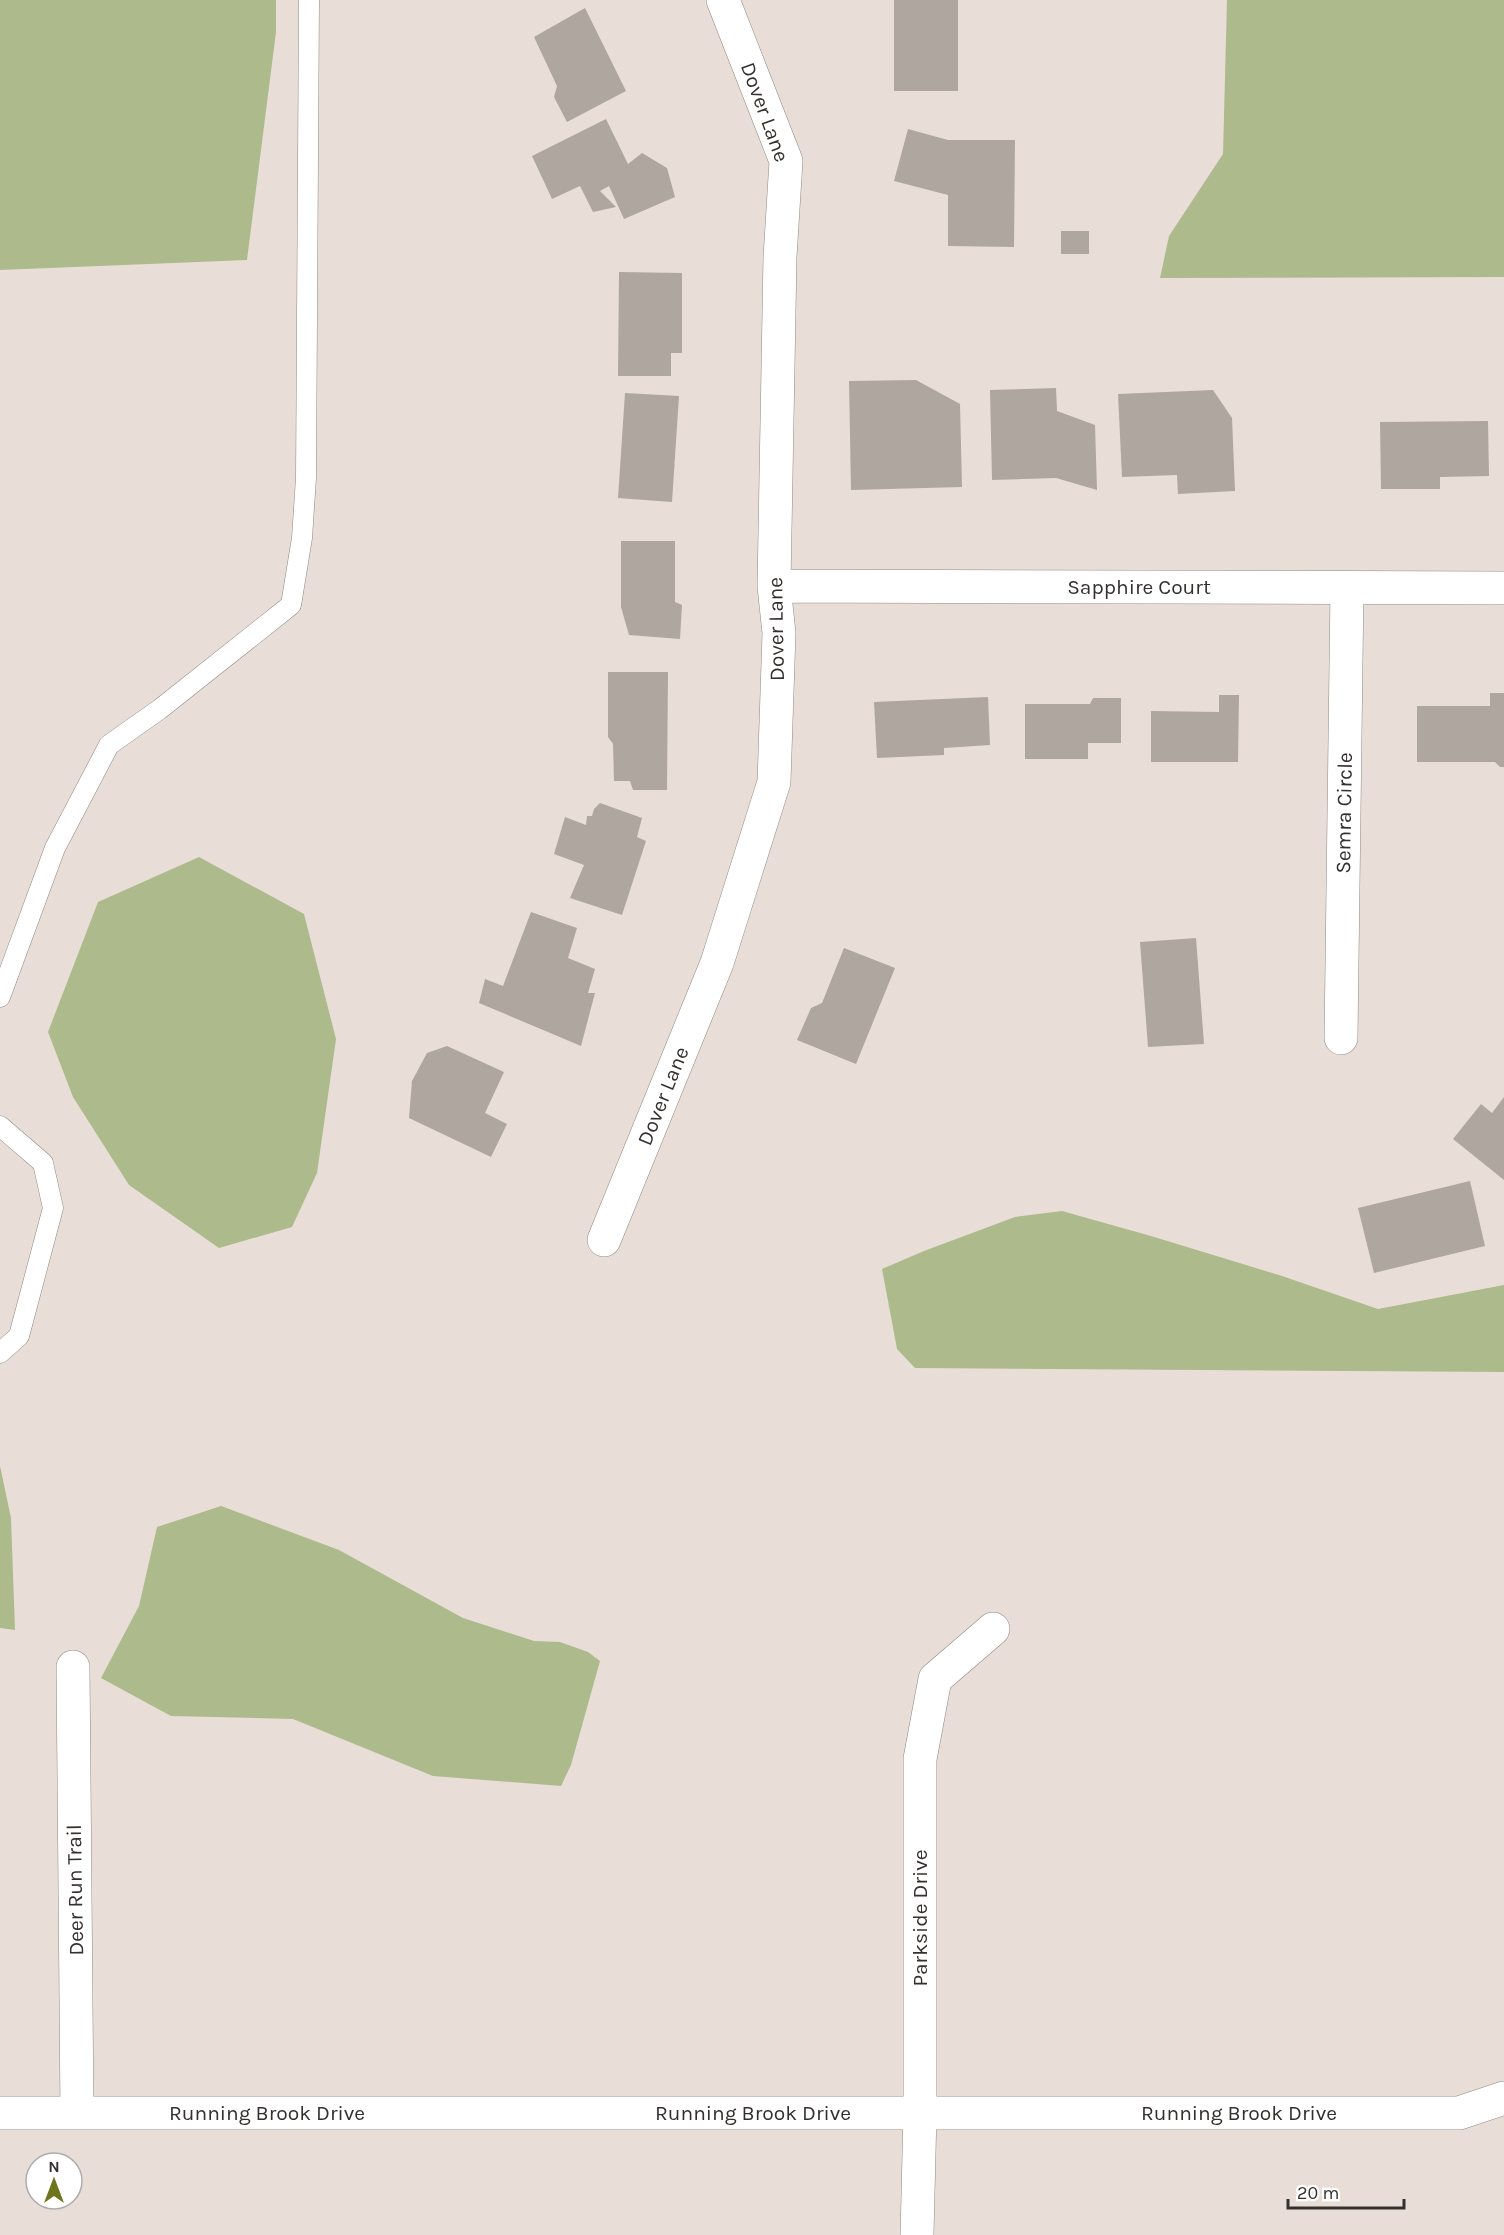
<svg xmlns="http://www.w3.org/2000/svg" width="1504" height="2235" font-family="Karla,sans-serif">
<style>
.green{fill:#adba8b}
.building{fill:#afa69f}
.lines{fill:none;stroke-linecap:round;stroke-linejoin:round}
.lane-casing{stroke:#918780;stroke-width:21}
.street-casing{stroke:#918780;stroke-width:34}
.lane{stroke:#fff;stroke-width:20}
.street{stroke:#fff;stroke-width:33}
.labels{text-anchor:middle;stroke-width:6;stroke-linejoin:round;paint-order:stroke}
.street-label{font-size:21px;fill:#34302e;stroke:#fff}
</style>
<rect width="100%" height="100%" fill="#e8ded7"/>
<path class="green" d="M0 0H276V32L247 260 0 270Z
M1227 0H1504V277L1160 278 1169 236 1223 154Z
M199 857 304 914 336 1039 317 1173 292 1227 219 1248 129 1185 73 1097 48 1032 98 902Z
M1062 1211 1151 1236 1282 1276 1378 1309 1504 1285V1372L915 1368 897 1349 882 1269 924 1251 1015 1217Z
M0 1466 11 1518 15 1630 0 1628Z
M221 1506 339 1550 463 1618 534 1641 560 1642 588 1652 600 1661 571 1765 561 1786 433 1776 293 1719 171 1716 101 1678 139 1606 157 1527Z"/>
<path class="building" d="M894 0H958V91H894Z
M585 8 626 91 567 122 554 97 557 86 534 37Z
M606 119 628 164 642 153 667 168 675 197 624 219 609 186 600 191 616 207 593 212 580 186 552 199 532 156Z
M908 129 948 140H1015L1014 247 948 246V195L894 181Z
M1061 231H1089V254H1061Z
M619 272 682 273V353H671V376H618Z
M916 380 960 404 962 487 851 490 849 381Z
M1056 388 1057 411 1095 425 1097 490 1056 478 992 480 990 390Z
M1213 390 1232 418 1235 491 1178 494 1177 475 1122 477 1118 394Z
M625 393 679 396 672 502 618 498Z
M1488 421 1489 476 1440 477V489H1381L1380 422Z
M621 541H675V602L682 605 680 639 629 635 621 607Z
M608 672H668L667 790H633L630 781H614L613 744 608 737Z
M1490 693H1504V767H1500L1495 762H1417V706H1490Z
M1219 695H1239L1238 762H1151V711L1219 712Z
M988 697 990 745 944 748V755L877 758 874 702Z
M1093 698H1121V743H1088V759H1025V704H1090Z
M600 803 642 818 637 837 646 841 622 915 570 898 584 865 554 854 565 817 586 825 587 816H592L594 809Z
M531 912 577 928 568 958 595 969 588 993H595L581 1046 479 1003 485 979 503 986Z
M1196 938 1204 1044 1148 1047 1140 942Z
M844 948 895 968 856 1064 797 1040 811 1008 822 1003Z
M447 1046 504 1072 485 1113 507 1124 491 1157 409 1118 412 1081 427 1053Z
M1504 1097V1180L1453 1139 1481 1104 1492 1113Z
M1470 1181 1485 1246 1374 1273 1358 1208Z"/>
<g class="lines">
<defs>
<path id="lane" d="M0 997 55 848 109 745 160 709 291 605 302 538 306 478 309 0
M0 1126 43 1163 53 1208 19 1336 0 1353"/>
<path id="street" d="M774 586 1504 588
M1341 1038 1347 588
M604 1240 717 963 774 782 779 633 774 586 780 257 786 161 723 0
M73 1667 77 2113
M0 2113H1459L1504 2098
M917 2235 920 2113V1759L935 1679 993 1629"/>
</defs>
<use href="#lane" class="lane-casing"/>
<use href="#street" class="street-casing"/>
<use href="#lane" class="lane"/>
<use href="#street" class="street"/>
</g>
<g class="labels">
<g class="street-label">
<text transform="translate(765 112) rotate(70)" y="7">Dover Lane</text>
<text x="1139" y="594">Sapphire Court</text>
<text transform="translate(776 629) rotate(-91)" y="7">Dover Lane</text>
<text transform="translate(1344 813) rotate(-89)" y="7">Semra Circle</text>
<text transform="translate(663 1096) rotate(-68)" y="7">Dover Lane</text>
<text transform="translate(75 1890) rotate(-91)" y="7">Deer Run Trail</text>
<text transform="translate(920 1918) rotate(-90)" y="7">Parkside Drive</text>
<text x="267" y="2120">Running Brook Drive</text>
<text x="753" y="2120">Running Brook Drive</text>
<text x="1239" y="2120">Running Brook Drive</text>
</g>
</g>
<g transform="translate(54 2181)"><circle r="28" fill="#ffffff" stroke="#aeacab" stroke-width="1.5"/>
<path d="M0-4.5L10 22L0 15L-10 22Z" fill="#6e751d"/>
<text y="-9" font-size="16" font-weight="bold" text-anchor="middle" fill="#34302e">N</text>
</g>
<path d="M1288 2199v9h116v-9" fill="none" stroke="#34302e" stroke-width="3"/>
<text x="1297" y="2199" font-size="18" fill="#34302e" stroke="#ffffff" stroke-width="4.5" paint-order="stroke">20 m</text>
</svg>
